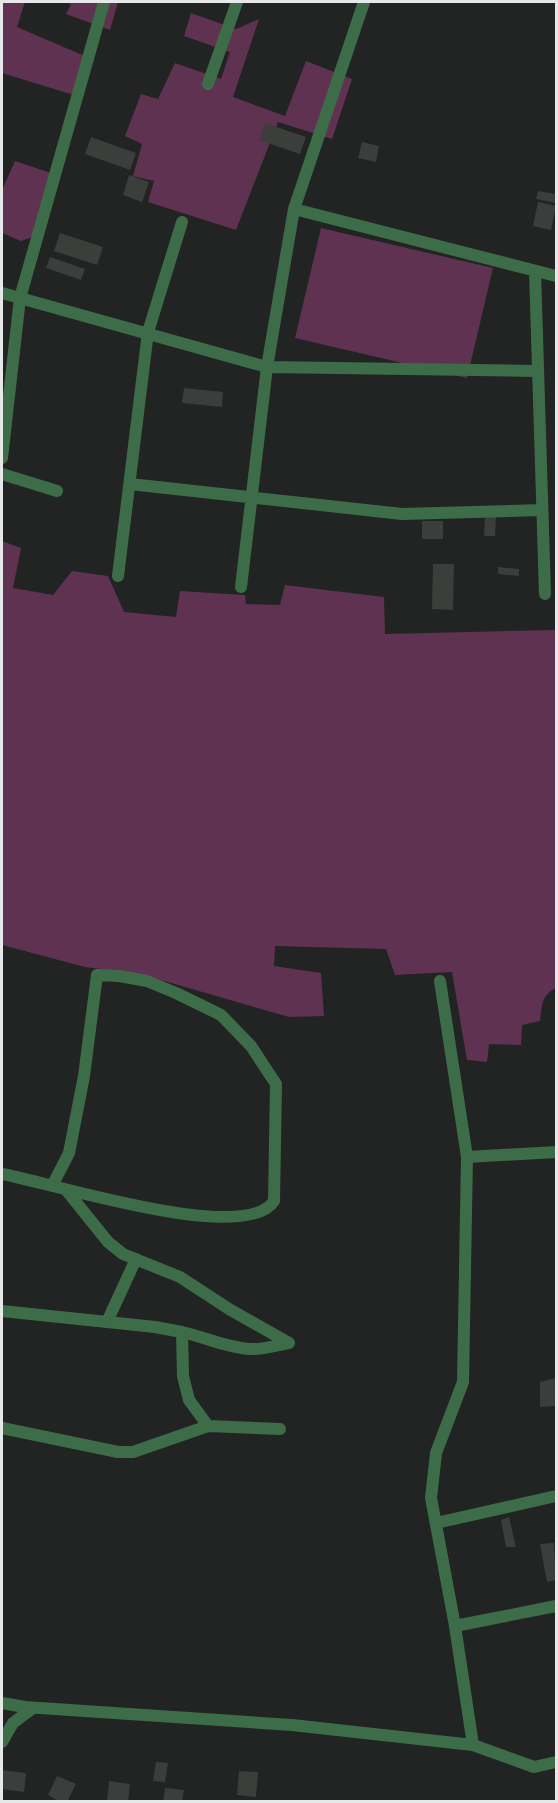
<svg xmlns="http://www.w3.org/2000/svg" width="558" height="1803" font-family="'Open Sans',sans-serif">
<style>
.green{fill:#5f3251}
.building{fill:#3b3e3b}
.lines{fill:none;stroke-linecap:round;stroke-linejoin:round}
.street{stroke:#3d6d48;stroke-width:12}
</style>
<rect width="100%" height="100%" fill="#212422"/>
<path class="green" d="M2 2H25L17 27 94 60 80 97 2 73Z
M63 2H118L110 30 66 14 71 4Z
M191 13 236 29 259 19 233 97 285 116 306 61 352 79 332 139 278 122 236 230 148 202 154 181 133 176 142 144 125 136 141 94 158 99 175 63 221 79 230 52 184 36Z
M15 161 60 176 41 234 21 241 2 233V190Z
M321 228 493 268 467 378 295 338Z
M2 541 21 548 13 588 53 595 72 571 108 576 124 612 176 617 180 591 245 595 246 604 280 605 285 585 384 597 385 634 556 630V988C541 995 542 1006 540 1021L522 1025 521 1045 489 1044 487 1062 467 1060 452 972 395 975 386 949 275 946 274 966 321 973 324 1016 289 1017 140 974 85 967 2 945Z"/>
<path class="building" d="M265 123 306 137 300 154 259 140Z
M91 137 136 153 130 170 85 154Z
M362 142 379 146 376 162 358 158Z
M129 175 149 182 142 202 123 195Z
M538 191 556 194V203L536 199Z
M538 202 556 206 551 230 533 226Z
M60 233 103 247 97 265 54 251Z
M50 257 85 269 81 280 46 268Z
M184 388 223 392 222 407 182 403Z
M485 516H496L495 536H484Z
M422 521H443V539H422Z
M433 564H454L453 610 432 609Z
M498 567 519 569V576L498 574Z
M556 1378V1406L540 1407V1382Z
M509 1517 516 1547H506L501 1520Z
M554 1543 556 1580 547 1582 540 1544Z
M156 1762 168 1763 165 1782 153 1781Z
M2 1770 26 1773 24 1792 2 1789Z
M239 1771 258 1772 256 1797 237 1795Z
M57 1776 76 1784 67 1802H60L48 1795Z
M109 1781 130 1784 128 1802H107Z
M165 1788 184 1790 182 1802H163Z"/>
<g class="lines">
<path class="street" d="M208 84 237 2
M294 209 556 276
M535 271 545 594
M2 293 267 367 537 371
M2 458 20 298 104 2
M2 474 57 491
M130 484 402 514 542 510
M118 576 148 332 182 222
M241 587 267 367 294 209 364 2
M440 981 467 1157 463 1382 436 1453 431 1498 455 1626 473 1745
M467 1157 556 1152
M2 1174C49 1182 245 1246 274 1201L276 1084 251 1046 221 1015 176 993 147 981 119 976 97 975 84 1076 69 1153 52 1186
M67 1191 108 1242 123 1254 180 1277 229 1309 289 1343
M2 1311 155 1327 182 1332
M107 1322 136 1259
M208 1426 189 1400 183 1376 182 1332C205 1337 227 1348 251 1349 263 1350 277 1345 289 1343
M2 1428 118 1452H133L208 1426 280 1429
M436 1523 556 1496
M455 1626 556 1606
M2 1703 25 1707 292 1725 473 1745 534 1767 556 1762
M2 1742 13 1723 33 1708"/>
</g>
<rect width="558" height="1803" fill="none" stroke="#e7e9e8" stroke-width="6"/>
</svg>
